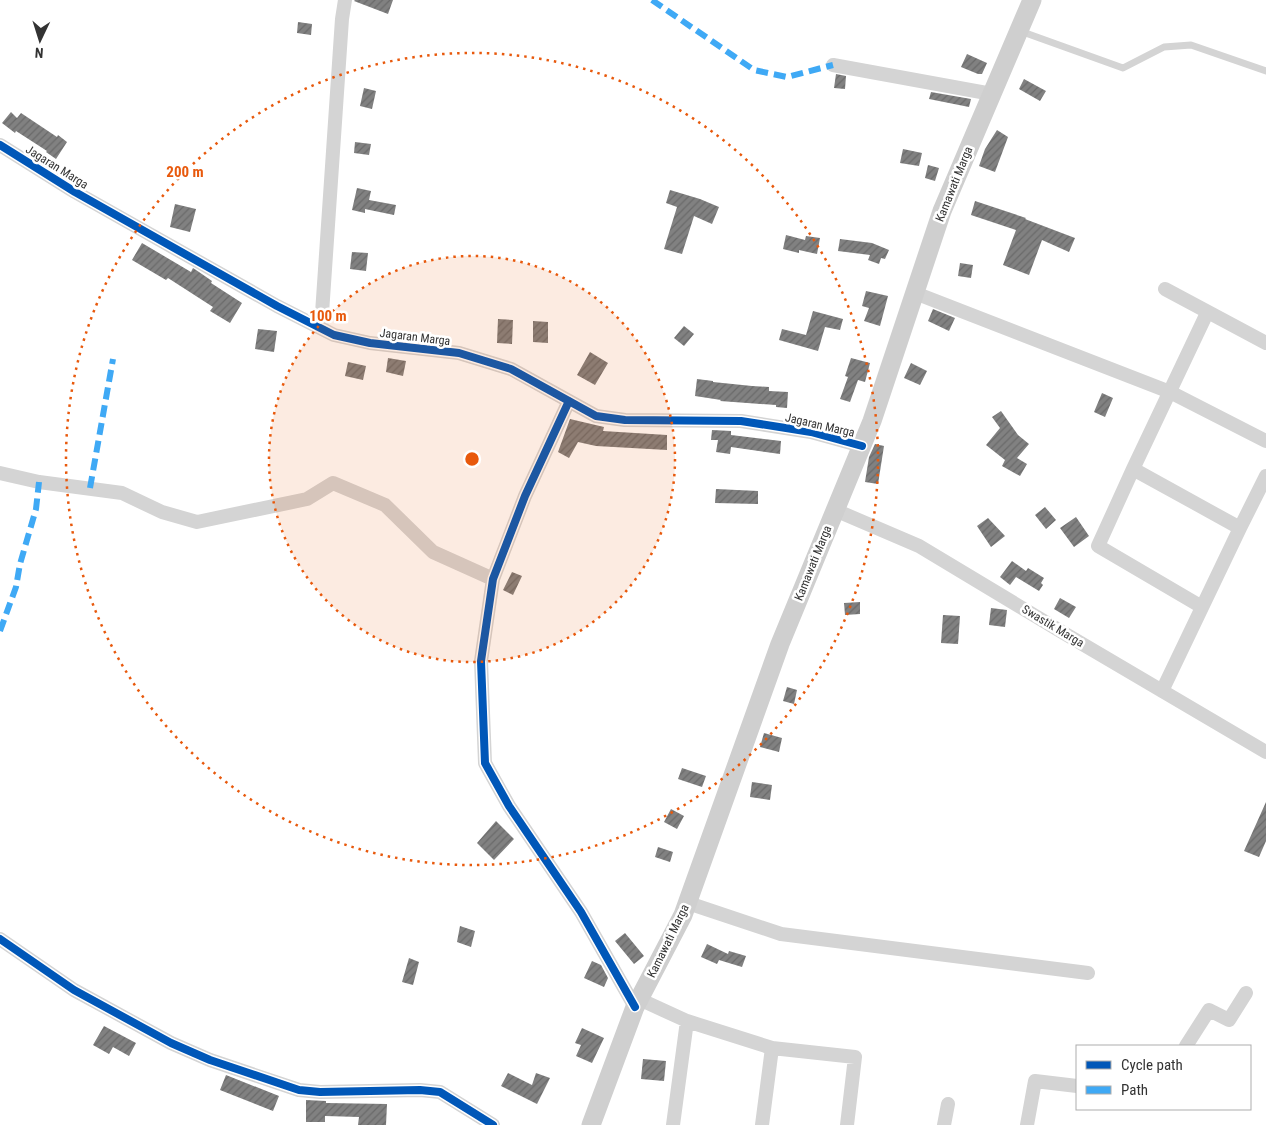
<svg xmlns="http://www.w3.org/2000/svg" width="1266" height="1125" font-family="'Roboto Condensed',sans-serif">
<style>
.building{fill:url(#building-hatch)}
.lines{fill:none;stroke-linecap:round;stroke-linejoin:round}
.lane{stroke:#d4d4d4;stroke-width:7}
.street{stroke:#d4d4d4;stroke-width:14}
.secondary{stroke:#cfcfcf;stroke-width:19}
.quiet{stroke:#3fa9f5;stroke-width:6;stroke-dasharray:12 6;stroke-linecap:butt}
.cycleway-casing{stroke:#fff;stroke-width:11}
.cycleway{stroke:#0057b8;stroke-width:8}
.ring{fill:none;stroke:#e8590c;stroke-width:2.5;stroke-dasharray:2.5 5}
.labels{text-anchor:middle;stroke-width:5;stroke-linejoin:round;paint-order:stroke}
.street-label{font-size:12px;fill:#333;stroke:#fff}
.centre{fill:#e8590c;stroke:#fff;stroke-width:2.5}
.ring-label{font-size:15px;text-anchor:middle;font-weight:bold;fill:#e8590c;stroke:#fff;stroke-width:5;stroke-linejoin:round;paint-order:stroke}
</style>
<defs>
<pattern id="building-hatch" width="6" height="6" patternUnits="userSpaceOnUse" patternTransform="scale(1.25)"><rect width="6" height="6" fill="#818181"/><path d="M-1 1l2-2M0 6l6-6M5 7l2-2" fill="none" stroke="#6a6a6a"/></pattern>
</defs>
<rect width="100%" height="100%" fill="#fff"/>
<path class="building" d="M355 0H393L388 14 354 1Z
M298 22 312 24 311 35 297 33Z
M967 54 987 63 982 74H978L961 67Z
M836 74 846 76 845 89 834 88Z
M1024 79 1046 91 1040 101 1019 89Z
M364 88 376 91 372 109 360 106Z
M931 92 971 99 969 107 929 99Z
M11 112 17 118 21 113 57 137 58 135 67 142 56 159 46 152 47 151 16 131 15 133 2 123Z
M997 130 1008 137 995 172 979 166 985 149Z
M355 142 371 144 369 155 354 153Z
M903 149 922 153 919 166 900 163Z
M928 165 939 168 935 181 925 178Z
M357 188 371 191 369 200 396 205 394 215 365 209V213L352 210Z
M670 190 700 199 719 207 712 224 694 216 682 254 664 249 677 207 666 203Z
M975 201 1026 218 1025 219 1075 238 1069 252 1042 240 1029 275 1003 265 1016 230 971 215Z
M175 204 196 209 190 232 170 227Z
M786 235 805 240 806 236 820 238 817 254 799 250V253L783 249Z
M840 239 872 243 889 250 885 259 881 258 879 264 868 260 870 255 838 251Z
M142 243 191 272 193 268 199 272 212 281 211 283 242 303 230 323 210 311 213 307 168 278 166 280 132 260Z
M352 252 368 253 366 271 350 269Z
M960 263 973 265 971 278 958 276Z
M866 291 888 296 880 326 864 321 869 308 862 306Z
M933 309 955 318 949 331 928 321Z
M813 311 843 319 840 330 825 327 818 351 779 340 782 329 806 335Z
M498 319 513 320 512 344 497 343Z
M533 321 548 322V343L533 342Z
M684 326 694 334 684 346 674 338Z
M258 329 277 331 274 352 255 349Z
M590 352 608 363 595 385 577 375Z
M388 358 406 361 403 376 386 372Z
M851 358 870 363 865 382 858 380 850 402 840 399 848 377 845 376Z
M348 362 366 366 363 380 345 376Z
M911 363 927 371 920 385 904 378Z
M697 379 713 381V382L752 386 769 387V391L788 392 787 408 776 407V405L720 401 721 400 695 396Z
M1102 393 1113 398 1105 417 1094 412Z
M1001 411 1018 435 1029 444 1017 458 1027 464 1020 476 1002 466 1005 460 986 445 1000 428 992 417Z
M570 419 604 427 603 431 667 435V450L596 446 578 442 569 458 558 452Z
M712 430 731 431V435L781 441 780 454 731 447 730 454 716 452 718 440H711Z
M875 444 884 446 878 484 865 482 869 457Z
M716 489 758 491V504L715 503Z
M1045 507 1056 520 1046 529 1035 515Z
M1076 517 1089 536 1074 547 1060 528Z
M988 518 1005 536 991 547 977 526Z
M1012 561 1026 571 1028 568 1044 578 1041 583 1043 585 1039 591 1016 577 1010 585 1000 577Z
M512 572 522 576 513 595 503 590Z
M1060 598 1076 607 1069 618 1054 609Z
M860 602V614L845 615 844 603Z
M991 608 1007 610 1005 627 989 625Z
M943 615 960 616 958 644 941 643Z
M787 687 797 690 794 704 783 701Z
M764 733 782 738 779 752 760 747Z
M682 768 706 776 702 787 678 779Z
M752 782 772 785 770 800 750 797Z
M1266 802V841L1259 857 1244 851Z
M671 809 684 816 677 829 664 822Z
M496 821 514 839 494 860 477 843Z
M658 847 673 852 670 862 655 857Z
M460 926 475 931 471 947 457 942Z
M625 933 644 956 634 964 615 941Z
M707 944 728 954 729 951 746 956 742 967 719 960 717 964 701 957Z
M409 958 419 962 413 985 402 982Z
M592 961 601 965 608 978 604 987 584 978Z
M104 1026 136 1043 129 1056 113 1047 109 1054 93 1045Z
M582 1028 604 1038 592 1063 576 1056 581 1045 575 1043Z
M643 1059 666 1061 664 1081 641 1079Z
M508 1073 532 1085 536 1073 550 1078 537 1104 501 1086Z
M226 1075 279 1096 273 1111 220 1090Z
M306 1100 326 1101V1103L387 1104 386 1125H358L359 1117 325 1116V1122H306Z"/>
<g class="lines">
<path class="lane" d="M1020 31 1123 68 1164 47 1191 45 1266 71"/>
<path class="street" d="M833 65 992 94
M0 145 75 192 277 306 334 335 370 343 459 353 511 369 596 416 625 420 741 421 811 432 862 446
M1165 289 1266 343
M915 293 1170 392 1266 441
M321 328 342 19 345 0
M569 401 525 496 493 579 481 661 485 763 509 806 581 912 635 1007
M1133 469 1240 528
M0 473 39 482 122 493 162 512 197 522 307 499 333 483 385 505 433 552 493 579
M835 510 919 546 1062 632 1266 752
M1202 607 1098 546 1133 469 1207 313
M1162 691 1240 528 1266 476
M688 903 781 934 1088 973
M0 939 74 990 171 1043 210 1060 299 1090 320 1092 420 1090 440 1092 493 1125
M639 999 687 1021 772 1048 855 1057 847 1125
M1186 1046 1209 1010 1229 1020 1246 993
M673 1125 687 1021
M762 1125 772 1048
M944 1125 948 1104
M1027 1125 1035 1081 1077 1086"/>
<path class="secondary" d="M591 1125 635 1007 683 915 780 644 872 421 942 211 1032 0"/>
<path class="quiet" d="M652 0 754 70 787 77 833 65
M90 488 113 359
M0 631 16 587 20 564 36 509 39 482"/>
<defs>
<path id="cycleway" d="M0 145 75 192 277 306 334 335 370 343 459 353 511 369 596 416 625 420 741 421 811 432 862 446
M569 401 525 496 493 579 481 661 485 763 509 806 581 912 635 1007
M0 939 74 990 171 1043 210 1060 299 1090 320 1092 420 1090 440 1092 493 1125"/>
</defs>
<use href="#cycleway" class="cycleway-casing"/>
<use href="#cycleway" class="cycleway"/>
</g>
<circle cx="472" cy="459" r="203" fill="#e8590c" fill-opacity=".12"/>
<g class="ring">
<circle cx="472" cy="459" r="203"/>
<circle cx="472" cy="459" r="406"/>
</g>
<g class="labels">
<g class="street-label">
<text transform="translate(57 167) rotate(32)" y="4">Jagaran Marga</text>
<text transform="translate(954 184) rotate(-68)" y="4">Kamawati Marga</text>
<text transform="translate(415 337) rotate(7)" y="4">Jagaran Marga</text>
<text transform="translate(820 425) rotate(13)" y="4">Jagaran Marga</text>
<text transform="translate(813 563) rotate(-68)" y="4">Kamawati Marga</text>
<text transform="translate(1053 626) rotate(31)" y="4">Swastik Marga</text>
<text transform="translate(668 941) rotate(-64)" y="4">Kamawati Marga</text>
</g>
</g>
<circle cx="472" cy="459" r="8" class="centre"/>
<g class="ring-label">
<text x="185" y="177">200 m</text>
<text x="328" y="321">100 m</text>
</g>
<rect x="1076" y="1045" width="175" height="65" fill="#ffffff" stroke="#adadad"/>
<rect x="1086" y="1061" width="25" height="8" fill="#0057b8" stroke="#adadad"/>
<text x="1121" y="1070" font-size="15" fill="#333333">Cycle path</text>
<rect x="1086" y="1086" width="25" height="8" fill="#3fa9f5" stroke="#adadad"/>
<text x="1121" y="1095" font-size="15" fill="#333333">Path</text>
<g transform="translate(40 40) rotate(184)" stroke="#ffffff" stroke-width="4" paint-order="stroke">
<path d="M0-4L9 19L0 12L-9 19Z" fill="#333333"/>
<text y="-8" font-size="14" font-weight="bold" text-anchor="middle" fill="#333333">N</text>
</g>
</svg>
